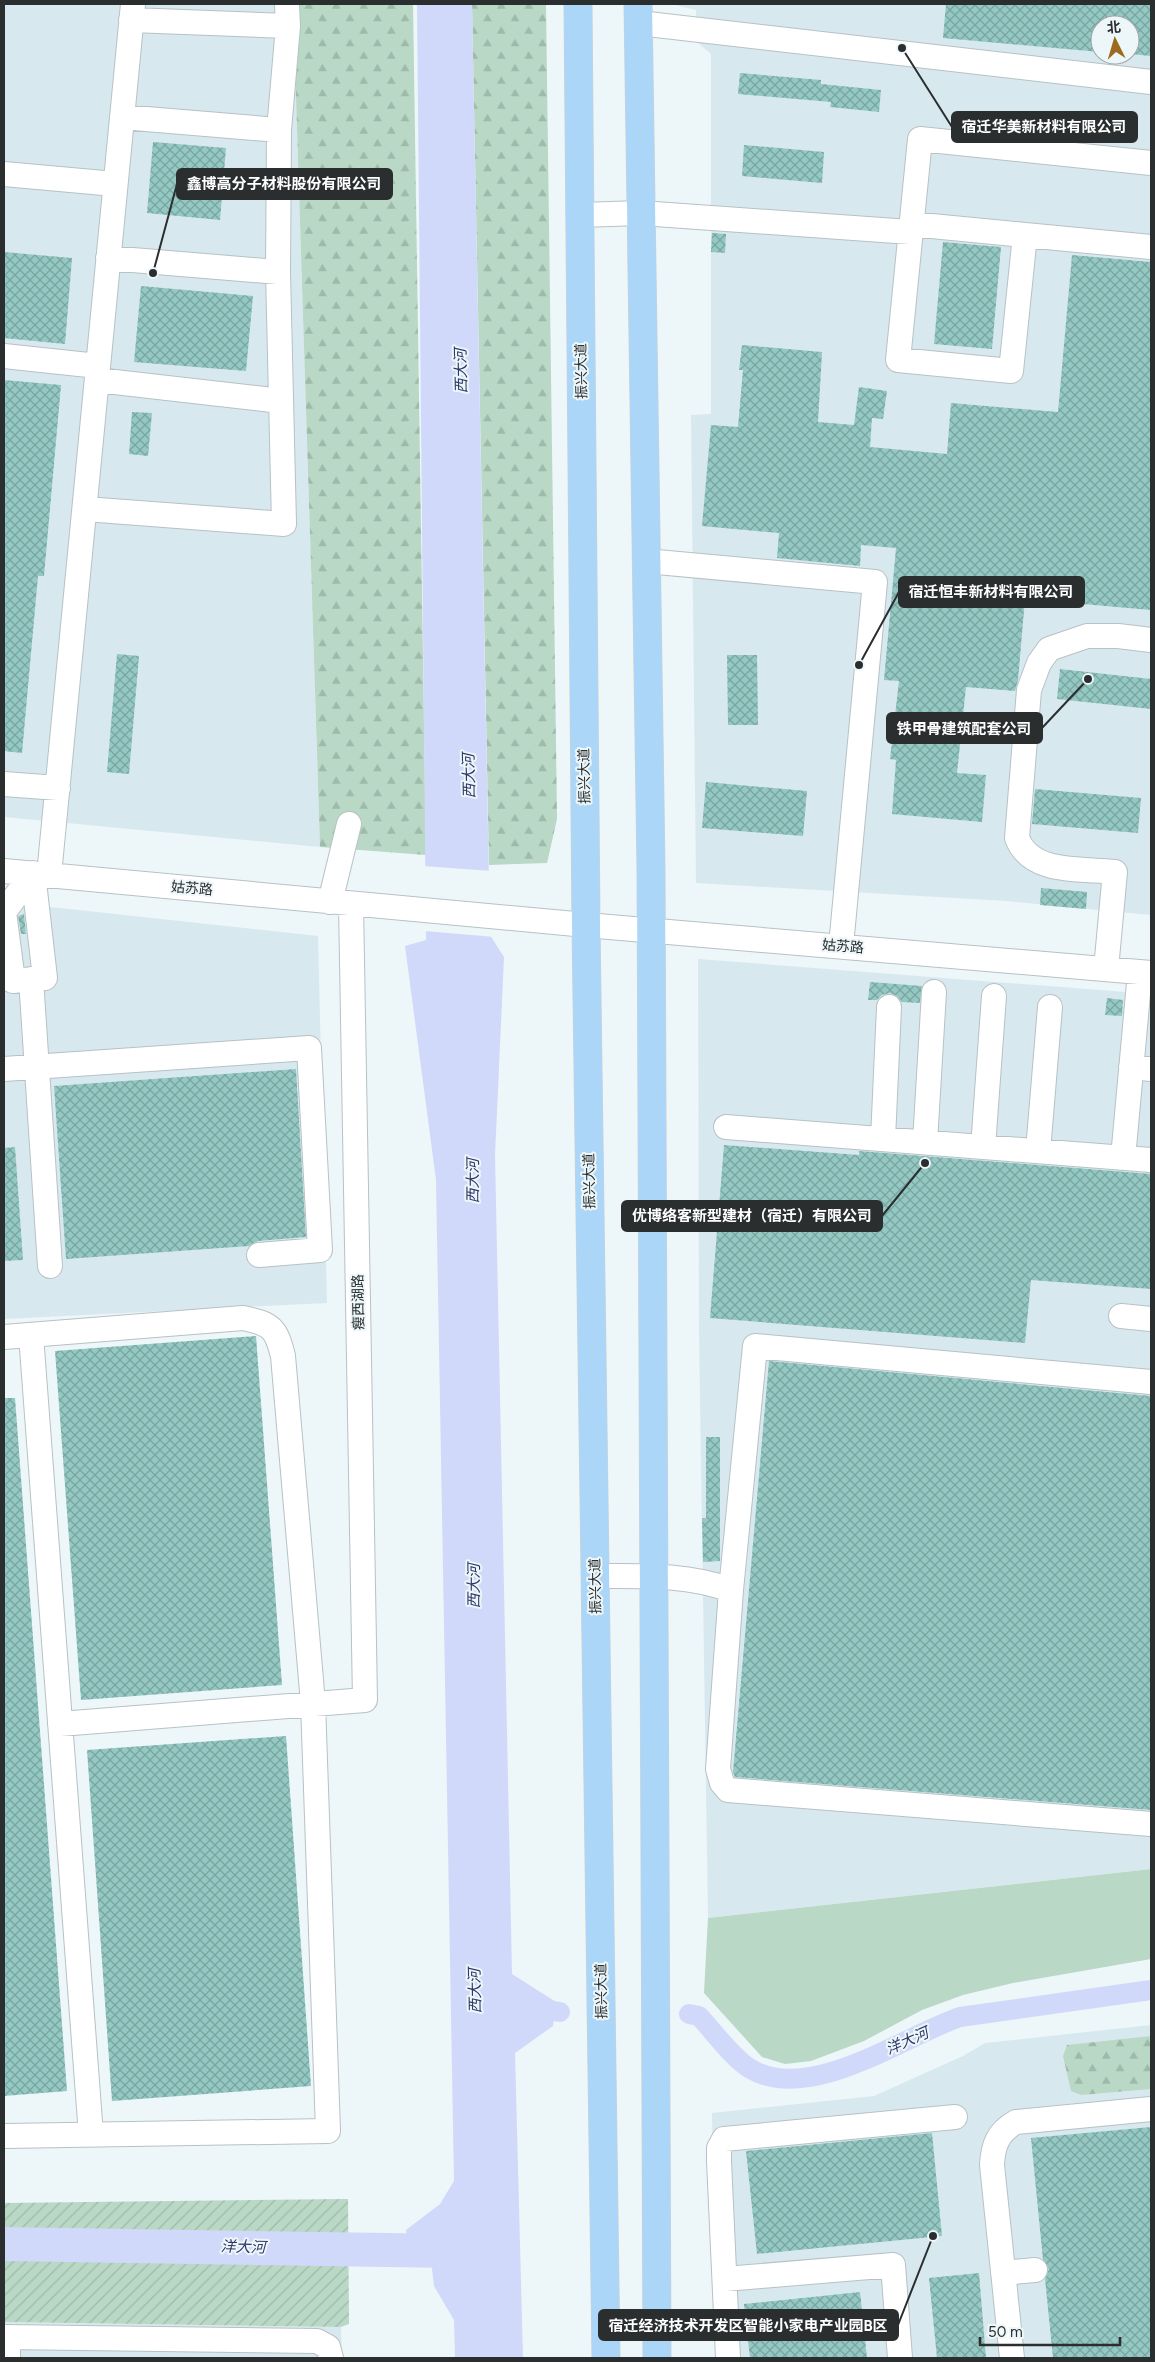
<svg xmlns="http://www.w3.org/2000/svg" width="1155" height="2362" font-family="Figtree,'Noto Sans SC',sans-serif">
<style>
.built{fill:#d7e9ee;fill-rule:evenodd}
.grass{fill:#b9d8c5}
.forest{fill:url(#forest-firs)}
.garden{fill:url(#garden-furrows)}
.water{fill:#d0d9f9}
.pier{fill:#edf6f9}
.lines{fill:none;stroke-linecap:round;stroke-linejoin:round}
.canal{stroke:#d0d9f9;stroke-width:20}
.river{stroke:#d0d9f9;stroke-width:34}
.building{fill:url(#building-cross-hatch)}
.minor-casing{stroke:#b8c1c4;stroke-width:26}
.major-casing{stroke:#d0d1d1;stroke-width:29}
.minor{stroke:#fff;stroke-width:24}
.major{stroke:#acd6f8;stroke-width:28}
.labels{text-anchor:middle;stroke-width:4;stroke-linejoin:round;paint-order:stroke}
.street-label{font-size:14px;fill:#2a2e2f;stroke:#edf6f9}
.water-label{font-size:15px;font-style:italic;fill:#2d3869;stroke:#edf6f9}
.leader{fill:none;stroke:#2a2e2f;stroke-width:2}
.callout-dot{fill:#2a2e2f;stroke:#edf6f9;stroke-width:2}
.callout{fill:#2a2e2f;stroke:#2a2e2f;stroke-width:2}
.callout-label{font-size:15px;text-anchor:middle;font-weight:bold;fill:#fff}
</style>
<defs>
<pattern id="forest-firs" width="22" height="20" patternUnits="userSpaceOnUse" patternTransform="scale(1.25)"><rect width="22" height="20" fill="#b9d8c5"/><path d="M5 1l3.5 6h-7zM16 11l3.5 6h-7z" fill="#9fbaaa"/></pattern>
<pattern id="garden-furrows" width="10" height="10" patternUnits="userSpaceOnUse" patternTransform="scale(1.25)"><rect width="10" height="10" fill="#b9d8c5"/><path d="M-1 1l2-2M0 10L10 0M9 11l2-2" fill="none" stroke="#9fbaaa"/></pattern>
<pattern id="building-cross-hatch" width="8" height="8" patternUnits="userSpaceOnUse" patternTransform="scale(1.25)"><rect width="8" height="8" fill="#94c9c3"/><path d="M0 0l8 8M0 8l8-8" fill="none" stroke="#79a49f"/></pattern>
</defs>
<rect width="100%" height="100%" fill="#edf6f9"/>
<path class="built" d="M4 4H293L320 847 4 817Z
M672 4H1151V915L1006 901 696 883 691 415 711 414V54L697 42 696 10ZM1100 25H1130V55H1100Z
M4 902 318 936 327 1303 4 1319Z
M698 959 1151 994V1869L708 1918 699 1333Z
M1151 2025V2358H716L712 2113 874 2096 963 2056 985 2043Z
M4 2322 341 2327 342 2358H4Z"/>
<path class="grass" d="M1151 1869V1959L1013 1983 963 1995 922 2010 864 2041 811 2061 785 2064 762 2057 704 1993 708 1918Z"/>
<path class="forest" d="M293 4H413L426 855 320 847Z
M472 4H546L557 819 547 863 489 865Z
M1151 2036V2089L1081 2095 1071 2091 1063 2056 1067 2045Z"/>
<path class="garden" d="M348 2199 349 2324 341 2327 4 2322V2203Z"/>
<path class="water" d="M417 4H472L490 935 504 957 495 1155 512 1974 556 2002 553 2026 515 2053 523 2358H455L454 2320 434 2286 431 2261 409 2256 406 2230 440 2204 454 2181 436 1180 405 946 426 940Z"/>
<path class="pier" d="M423 866 492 871 493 934 495 937 424 931Z"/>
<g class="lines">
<path class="canal" d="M529 2007 560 2012
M689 2014 699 2016C714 2032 732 2057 749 2068 808 2105 902 2037 960 2017L1151 1990"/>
<path class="river" d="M4 2244 453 2251"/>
</g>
<path class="building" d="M946 4H1151V56L1130 54V25H1100V52L943 38Z
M740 73 821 80V84L881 90 879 112 830 107 831 102 738 94Z
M153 142 226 148 220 220 147 213Z
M744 145 824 152 822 183 742 176Z
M712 233 726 234 725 253 711 252Z
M943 242 1001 247 992 349 934 344Z
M4 252 72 258 65 344 4 338Z
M1072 255 1151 262V610L1025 599 1018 680 1015 691 966 687 957 773 986 775 982 822 892 814 896 760 890 759 899 681 884 680 896 548 861 545 860 566 777 558 779 533 702 526 711 425 738 427 743 370H739L742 345 822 352 818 422 854 425 859 387 887 391 883 419 872 418 870 447 947 454 951 403 1058 412Z
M141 286 253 296 246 371 134 362Z
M4 380 61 385 44 576H38L22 753 4 751Z
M132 412 152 413 148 456 129 454Z
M117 654 139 656 129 774 107 772Z
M727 655H757L758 725H728Z
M1060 669 1151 679V709L1057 699Z
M706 782 807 791 803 836 702 828Z
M1035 789 1141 798 1138 833 1032 824Z
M1041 888 1087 892 1086 909 1040 905Z
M24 914 26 934H21L18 916Z
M870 982 922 986 920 1003 902 1002 897 996 890 993 882 995 877 1000H868Z
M1107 998 1123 1000 1122 1016 1105 1015Z
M296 1069 306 1237 258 1241 249 1246 66 1259 54 1086Z
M724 1145 859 1155V1151L1151 1174V1289L1031 1280 1025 1343 710 1318Z
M15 1147 23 1260 4 1261V1148Z
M256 1336 282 1685 81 1700 55 1351Z
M769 1361 1151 1396V1810L735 1777 733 1772Z
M4 1398H15L67 2091 4 2096Z
M706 1437H720V1561L703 1562 702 1518H706Z
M286 1736 311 2086 112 2101 87 1750Z
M1151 2127V2358H1053L1045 2279 1049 2269 1043 2260 1031 2138Z
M932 2133 942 2236 757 2254 746 2151Z
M979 2273 986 2358H937L929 2278Z
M860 2292 867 2358H750L744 2304Z"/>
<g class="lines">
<defs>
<path id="minor" d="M131 20 288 26
M639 23 1151 82
M279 130 288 26 287 4
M4 174 115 184
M580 215 641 213 910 232
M911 224 1025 235 1011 371 898 360 920 139 1151 163
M1025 235 1151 247
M108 258 278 272
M4 356 98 366
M97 380 281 401
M85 509 284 524 278 272 279 130 122 117
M646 561 875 582 841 946
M4 784 58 788
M4 871 586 925 1151 973
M33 873 45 978 13 981 4 912Z
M49 875 133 4
M330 902 349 824
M1106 969 1115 872C1082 868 1031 875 1017 838L1029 690 1039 663 1049 649 1087 636H1118L1151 640
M31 979 50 1266
M1131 1067 1151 1069
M4 1069 309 1048 320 1250 259 1255
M726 1127 1151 1160
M883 1139 889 1007
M925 1142 934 992
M983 1147 994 996
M1038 1151 1050 1007
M1123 1158 1140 972
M1121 1316 1151 1319
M31 1335 91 2135
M4 1337 243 1318C272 1324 276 1328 283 1356L313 1703 328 2131 4 2136
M1151 1382 755 1346 731 1590 718 1769 722 1783 728 1790 1151 1824
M595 1576C641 1576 687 1574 731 1590
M60 1724 365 1700 351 904
M1003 2273 1035 2270
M725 2279 893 2265 900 2358
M4 2337 317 2341 328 2347 331 2358
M8 2337V2358
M728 2358 719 2161V2148L724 2139 955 2117
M1012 2358 992 2165C993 2145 998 2132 1016 2122L1151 2109"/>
<path id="major" d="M578 4 586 925 606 2358
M638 4 651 869 657 2358"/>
</defs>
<use href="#minor" class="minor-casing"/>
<use href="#major" class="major-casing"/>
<use href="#minor" class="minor"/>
<use href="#major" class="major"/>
</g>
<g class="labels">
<g class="street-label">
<text transform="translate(581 371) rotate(-91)" y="5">振兴大道</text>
<text transform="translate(584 776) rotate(-91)" y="5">振兴大道</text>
<text transform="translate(192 888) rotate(5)" y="5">姑苏路</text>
<text transform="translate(843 946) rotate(5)" y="5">姑苏路</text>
<text transform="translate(589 1181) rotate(-91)" y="5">振兴大道</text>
<text transform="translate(358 1302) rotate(-91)" y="5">瘦西湖路</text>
<text transform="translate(595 1586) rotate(-91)" y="5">振兴大道</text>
<text transform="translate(601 1991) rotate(-91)" y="5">振兴大道</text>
</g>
<g class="water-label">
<text transform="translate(461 371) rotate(-91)" y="5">西大河</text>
<text transform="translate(469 776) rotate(-91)" y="5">西大河</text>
<text transform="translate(473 1181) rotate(-90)" y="5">西大河</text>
<text transform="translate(474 1586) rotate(-90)" y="5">西大河</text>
<text transform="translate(475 1991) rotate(-91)" y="5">西大河</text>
<text transform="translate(907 2041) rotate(-24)" y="5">洋大河</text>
<text transform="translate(243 2247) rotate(1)" y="5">洋大河</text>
</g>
</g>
<path class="leader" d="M902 48L952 127M153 273L177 184M859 665L899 592M1088 679L1042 728M925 1163L882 1216M933 2236L898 2325"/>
<g class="callout-dot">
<circle cx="902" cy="48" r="5"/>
<circle cx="153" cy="273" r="5"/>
<circle cx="859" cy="665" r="5"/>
<circle cx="1088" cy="679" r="5"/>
<circle cx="925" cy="1163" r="5"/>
<circle cx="933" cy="2236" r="5"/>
</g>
<g class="callout">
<rect x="952" y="112" width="185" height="30" rx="5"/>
<rect x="177" y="169" width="215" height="30" rx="5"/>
<rect x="899" y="577" width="185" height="30" rx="5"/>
<rect x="887" y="713" width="155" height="30" rx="5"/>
<rect x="622" y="1201" width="260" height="30" rx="5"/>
<rect x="599" y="2310" width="299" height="30" rx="5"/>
</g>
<g class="callout-label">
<text x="1044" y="132">宿迁华美新材料有限公司</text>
<text x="284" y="189">鑫博高分子材料股份有限公司</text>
<text x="991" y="597">宿迁恒丰新材料有限公司</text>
<text x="964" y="734">铁甲骨建筑配套公司</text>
<text x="752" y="1221">优博络客新型建材（宿迁）有限公司</text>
<text x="748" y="2331">宿迁经济技术开发区智能小家电产业园B区</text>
</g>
<rect width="1155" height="2362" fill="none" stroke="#2a2e2f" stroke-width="10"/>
<g transform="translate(1115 40) rotate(355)"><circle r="24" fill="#edf6f9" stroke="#9fa6a8"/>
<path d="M0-4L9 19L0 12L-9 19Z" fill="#9c6b1f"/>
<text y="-8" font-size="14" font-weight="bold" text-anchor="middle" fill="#2a2e2f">北</text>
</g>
<path d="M980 2337v8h140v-8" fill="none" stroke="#2a2e2f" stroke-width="2.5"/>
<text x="988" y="2337" font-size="15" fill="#2a2e2f" stroke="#edf6f9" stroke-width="4" paint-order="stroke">50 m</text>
</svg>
